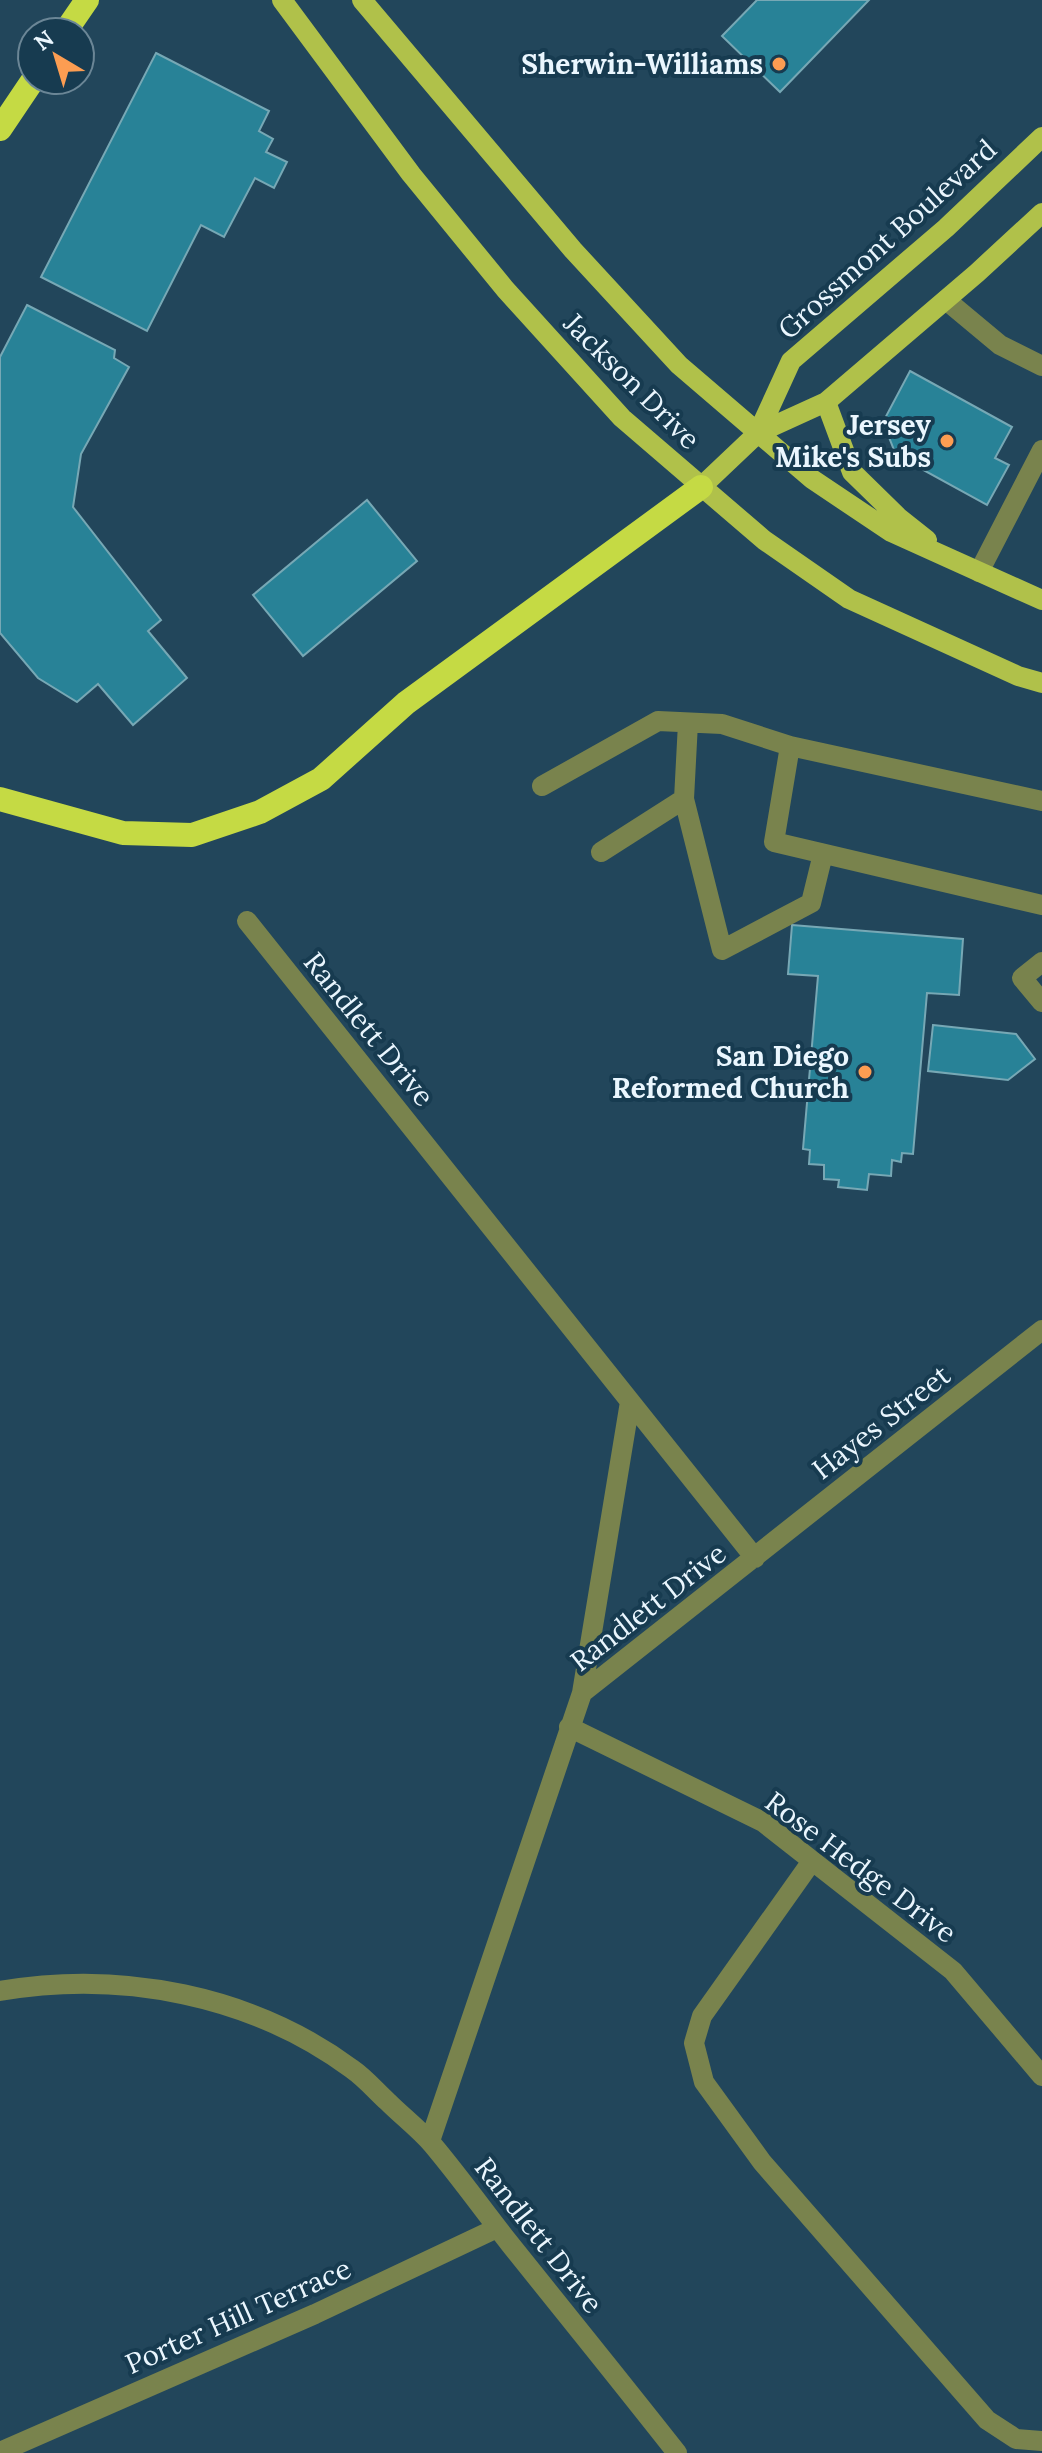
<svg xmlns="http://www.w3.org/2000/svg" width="1042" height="2453" font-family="Lora,serif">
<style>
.building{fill:#288297;stroke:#77a8b5;stroke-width:2}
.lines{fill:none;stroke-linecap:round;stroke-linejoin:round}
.minor{stroke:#79834d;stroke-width:20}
.major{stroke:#b0c14a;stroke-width:20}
.highway{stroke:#c5da44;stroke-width:24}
.poi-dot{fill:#fc9d52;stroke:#173b50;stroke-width:3}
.labels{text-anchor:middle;stroke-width:8;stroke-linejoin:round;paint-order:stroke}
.poi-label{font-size:28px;font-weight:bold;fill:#eaf6fe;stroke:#173b50;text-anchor:end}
.street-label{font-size:28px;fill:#eaf6fe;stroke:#173b50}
</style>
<rect width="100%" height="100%" fill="#22465b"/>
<path class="building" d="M757 0H869L780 92 722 36Z
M156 53 269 111 259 131 273 139 266 152 287 162 274 188 255 178 224 237 201 225 147 331 41 277Z
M27 305 115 350 114 358 129 367 81 454 73 507 161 620 148 631 187 678 133 725 98 684 77 702 38 678 0 633V357Z
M910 371 1012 427 995 458 1009 465 987 505 896 455 883 422Z
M367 500 417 561 303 656 253 595Z
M792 925 963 939 959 995 927 993 913 1154 902 1153 901 1162 892 1160 891 1176 869 1174 867 1190 838 1187 839 1180 824 1179V1165L809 1164 810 1150 803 1149 818 976 788 974Z
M933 1025 1016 1034 1035 1059 1008 1080 928 1071Z"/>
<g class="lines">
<path class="minor" d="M946 300 1000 345 1042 366
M979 572 1042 450
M688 723 684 799 722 950 811 903 823 854
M542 786 658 721 722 724 790 746
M1042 801 790 746 774 842 1042 905
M601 852 684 799
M247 921 755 1558
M1042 962 1022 978 1042 1002
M582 1693 630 1402
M569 1727 763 1822 953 1971 1042 2076
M812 1861 702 2016 694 2043 704 2082 762 2162 987 2420 1016 2439 1042 2441
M0 1991C121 1970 252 1995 352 2069 365 2078 376 2091 388 2102 402 2116 419 2129 432 2144 459 2176 484 2211 510 2244 566 2314 622 2383 677 2453
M430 2141 582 1693 1042 1330
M0 2452 315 2314 497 2228"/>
<path class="major" d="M282 0 411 174 505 289 622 418 764 540 849 599 1018 676 1042 683
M362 0 573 250 679 365 812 479 891 532 1042 600
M826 402 852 472 898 517 927 540
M758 433 791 361 946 228 1042 137
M701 487 758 433 826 402 977 273 1042 213"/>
<path class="highway" d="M65 32 87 0
M0 129 33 80
M0 799 123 833 192 835 260 812 321 779 406 703 701 487"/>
</g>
<g class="poi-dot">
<circle cx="779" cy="64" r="8"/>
<circle cx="947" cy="441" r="8"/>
<circle cx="865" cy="1072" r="8"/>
</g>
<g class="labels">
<g class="poi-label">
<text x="763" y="74">Sherwin-Williams</text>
<text x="931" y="435">Jersey<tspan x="931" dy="32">Mike's Subs</tspan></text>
<text x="849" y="1066">San Diego<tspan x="849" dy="32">Reformed Church</tspan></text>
</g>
<g class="street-label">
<text transform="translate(887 239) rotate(-42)" y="10">Grossmont Boulevard</text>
<text transform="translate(632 381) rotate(45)" y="10">Jackson Drive</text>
<text transform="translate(369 1029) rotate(51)" y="10">Randlett Drive</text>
<text transform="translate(881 1422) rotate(-38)" y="10">Hayes Street</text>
<text transform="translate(648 1607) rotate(-38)" y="10">Randlett Drive</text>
<text transform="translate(861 1867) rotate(37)" y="10">Rose Hedge Drive</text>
<text transform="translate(539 2235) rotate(52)" y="10">Randlett Drive</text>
<text transform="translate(238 2316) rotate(-24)" y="10">Porter Hill Terrace</text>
</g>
</g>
<g transform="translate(56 56) rotate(322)"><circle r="38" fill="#173b50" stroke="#6b8696" stroke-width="2"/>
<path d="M0-6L14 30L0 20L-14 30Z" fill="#fc9d52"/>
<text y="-12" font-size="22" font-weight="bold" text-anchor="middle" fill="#eaf6fe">N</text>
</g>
</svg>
